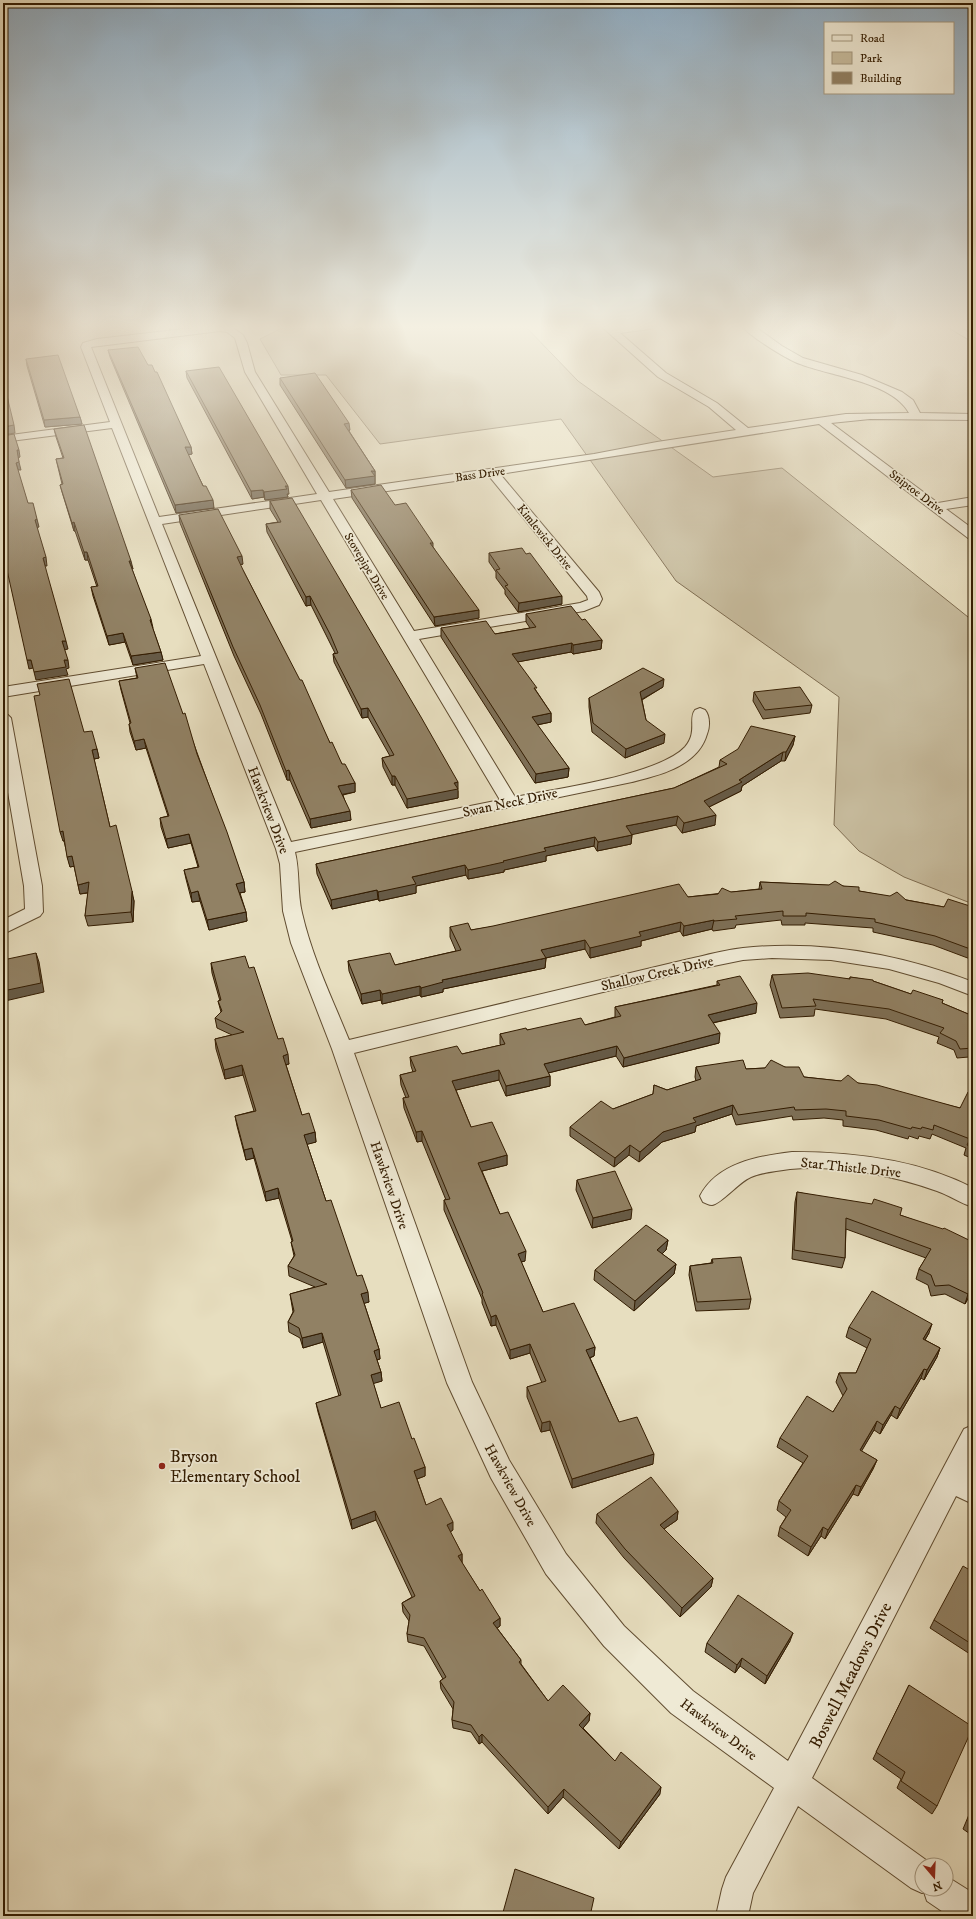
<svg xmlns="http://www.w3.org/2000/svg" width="976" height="1919" font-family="'IM FELL DW Pica',serif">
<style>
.green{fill:#c8bd9f;stroke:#7e6c50}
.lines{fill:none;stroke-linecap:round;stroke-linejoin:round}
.street-casing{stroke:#604c30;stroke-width:2}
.street{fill:#efead5;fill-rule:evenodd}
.wall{fill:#7d6f56;stroke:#331c01}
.shaded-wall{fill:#665a46;stroke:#331c01}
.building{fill:#918164;stroke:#331c01}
.poi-dot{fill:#8f2418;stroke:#efead5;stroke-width:1.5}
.labels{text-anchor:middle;stroke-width:3.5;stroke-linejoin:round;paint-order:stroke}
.far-street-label{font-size:12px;fill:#331c01;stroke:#efead5}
.street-label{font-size:14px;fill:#331c01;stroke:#efead5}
.near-poi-label{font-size:17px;fill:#331c01;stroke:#efead5;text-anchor:start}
.near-street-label{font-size:17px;fill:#331c01;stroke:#efead5}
</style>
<rect width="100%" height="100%" fill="#e7debf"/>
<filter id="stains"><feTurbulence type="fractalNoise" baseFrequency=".005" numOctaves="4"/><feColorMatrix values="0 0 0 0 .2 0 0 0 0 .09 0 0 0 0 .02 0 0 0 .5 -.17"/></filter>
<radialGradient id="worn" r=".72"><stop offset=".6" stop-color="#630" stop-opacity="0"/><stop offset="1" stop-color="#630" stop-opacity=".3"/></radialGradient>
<path class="green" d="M286 326H525L578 381 713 477 782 468 973 621V904L904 877 859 851 834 825 839 697 676 581 561 419 380 444 326 375H281L260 339Z"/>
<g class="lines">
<defs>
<path id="street" d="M210 326 232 327 243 335 247 343 255 372 329 492 594 454 657 442 736 430 709 407 658 377 601 326 614 328 655 326 650 329 620 333 666 373 717 403 748 428 846 414 909 413C892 381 827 376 795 362 782 356 751 337 742 326H754L782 346 803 358 862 375 902 392 913 400 920 413 973 414V420L870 419 831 423 938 503 973 497V505L946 509 973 529V539L968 538 819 424 500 474 599 592 602 599 599 605 584 611 419 639 515 797C555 789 659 775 685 747 698 732 688 719 695 710L700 708 705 710C710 716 710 727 707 734 698 766 660 775 632 782L295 852C300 872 297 893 302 913 312 957 332 998 349 1040L689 959C707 955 725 950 743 948 821 940 900 954 973 982V996L939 983 889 969 831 960 772 958 743 960 689 971 354 1053 472 1382 509 1460 566 1554 624 1626 693 1691 788 1761 964 1429 973 1425V1463L968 1474 973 1477V1504L956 1496 812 1778 933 1865H922V1889H946V1876L973 1893V1916H949L927 1901 924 1892 922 1893 911 1888 798 1806 753 1893 748 1916H716L722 1889 726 1877 774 1788 671 1713 604 1646 546 1574 491 1478 447 1383 332 1049 291 943 283 911 280 864 276 849 204 664 3 697V687L201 656 112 428 3 442V436L110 422 81 347 83 343 97 339ZM220 331 227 332 235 338 245 372 317 494 159 517 91 347ZM489 476 587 596 588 600 580 603 414 631 333 499ZM321 500 500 800 291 842 162 524Z
M946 326H958L973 335V342Z
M3 713 8 715 11 718 42 886 43 912 40 916 3 934V920L25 909 24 886 3 763Z
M792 1152C852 1152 918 1159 973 1188V1207C960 1203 949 1195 937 1191 892 1175 838 1165 790 1169 777 1171 763 1172 751 1177 739 1182 721 1204 712 1205 709 1205 706 1203 703 1202L700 1196C717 1163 758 1156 792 1152Z"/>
</defs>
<use href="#street" class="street-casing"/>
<use href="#street" class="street"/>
</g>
<path class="wall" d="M108 350 148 365 191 447 192 454 188 455 214 508 176 513 110 357Z
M26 359 80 417 82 424 45 427 27 366Z
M186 371 289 494H287L288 497 265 500 264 497 252 499 187 378Z
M280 378 350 430 349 431 375 471V484L346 488 280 385Z
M54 429 132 569 161 652 163 660 133 665 125 642 109 645 93 596 91 587H97L88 560H85L75 531H74L62 492 60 485 62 484 56 459 63 458 56 437Z
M351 490 395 505 433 543V547L479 618 435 626 352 498Z
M270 501 458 791V798L407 808 395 785H392L383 767 382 758 390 756 368 717 362 718 334 662 333 654 335 653 311 605 306 606 267 532 266 524 278 522 270 509Z
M179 515 243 564 240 565 244 572 330 743 342 764 355 783V792L343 795 351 820 311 828 290 780H287L261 714 234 656 180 523Z
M489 553 562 604 518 612 505 594V590L496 578V572L489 562Z
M526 614 582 620 602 640 601 649 573 654 571 652 517 662 551 713V722L537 725 569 768 568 777 535 783 441 637V628L495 634 530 628 526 622Z
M135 668 183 714 244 882 245 892 240 893 246 912 247 921 209 930 200 901 192 902 186 879 184 870 198 867 191 843 168 848 161 827 160 818 168 816 146 748 136 750 130 732 129 724 130 723 121 690 119 681 137 678Z
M663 687 642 700 646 720 664 743 625 758 592 732 589 707V698Z
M754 692 812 705 810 713 763 719 753 701Z
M84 732 97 749 99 758 94 759 110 827 134 901 133 922 88 926 85 916 88 893 80 894 74 866 70 867 64 841H63Z
M795 736 793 745 785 761H781L742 786 741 791 709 807 715 825 682 833 676 825 632 834 631 844 597 851 594 846 546 856V861L504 870V872L468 879 466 875 416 886V893L379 901 378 899 332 909 317 874 316 864 674 788 719 767 720 760Z
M760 882 843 886 859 891 944 907H973V960L933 945 873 932V928L805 923V925H782L781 920 736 925 735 928 713 931 712 929 683 936 680 931 641 941V946L590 958 585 949 546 958 545 968 443 989V992L421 997 420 995 382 1004 381 1000 362 1004 349 971 348 961 395 965 456 951 450 937V927L471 930 688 897 759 889Z
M211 963 249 968 278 1039 289 1064 286 1065 302 1115 315 1132 316 1142 307 1144 326 1201 357 1276 369 1302 364 1303 379 1349 380 1359 377 1360 381 1372 382 1381 373 1383 381 1408 412 1439 425 1467V1476L417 1479 426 1505 453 1530 450 1532 462 1554V1563L480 1591 500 1618V1626L497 1628 521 1660V1664L548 1701 590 1713 589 1721 583 1728 615 1761 660 1794 619 1849 563 1797 548 1814 482 1742 479 1744 471 1732 453 1728 452 1720 453 1709 441 1689 440 1681 443 1679 424 1646 408 1642 407 1634 409 1621 403 1612 402 1603 412 1597 376 1520 352 1529 318 1412 316 1403 339 1396 323 1342 303 1348 300 1338 289 1332 288 1322 293 1312 290 1294 315 1287 289 1276 288 1266 294 1256 291 1242 292 1241 279 1198 266 1201 254 1158 246 1160 237 1126 235 1116 254 1111 243 1075 225 1079 216 1049 215 1039 232 1035 217 1028 215 1018 221 1012 218 1001H220L212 973Z
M772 975 850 979V977L873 981 911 994 943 1000 942 1003 973 1016V1058L969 1057 957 1058 954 1050 937 1043 939 1037 886 1019 815 1009 814 1016 780 1018 770 985Z
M717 981 756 1013 713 1023 719 1043 623 1067 616 1056 548 1073 550 1076V1086L506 1096 499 1080 456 1090 471 1127 507 1155V1165L482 1171 500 1214 525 1261 521 1262 543 1312 595 1347 594 1356 590 1358 619 1422 653 1464 572 1488 550 1430 541 1432 527 1397V1387L542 1383 530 1353 510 1359 496 1325 491 1326 482 1303V1299L444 1210V1200H446L422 1141 417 1142 404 1108 403 1098H406L401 1085 400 1075 413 1072 411 1066 410 1057 462 1054 501 1045 500 1044V1034L527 1030 585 1025 615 1017V1007L717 985Z
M696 1067 746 1069 785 1067 804 1077 858 1083 960 1108 973 1094V1159L964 1155 966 1148 932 1134 930 1139 919 1136 918 1139 909 1136 908 1139 876 1130 843 1126V1120L824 1118 793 1120 792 1116 736 1125 732 1114 696 1126 695 1132 662 1142 639 1162 629 1155 614 1167 570 1136V1127L613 1109 653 1094 654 1085 667 1090 696 1081 695 1077Z
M577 1180 631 1219 592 1228 576 1190Z
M797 1192 900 1215 973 1242V1289L965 1304 945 1294 931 1296 928 1285 916 1279 919 1269 926 1258 846 1229 845 1258 842 1268 792 1259 795 1202Z
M668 1240 666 1250 662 1254 676 1264 674 1274 634 1311 594 1280 595 1270Z
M712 1259 751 1299 749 1309 696 1311 689 1275 690 1266 711 1263Z
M849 1327 929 1333 925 1340 940 1348 937 1357 924 1380 921 1378 897 1419 891 1415 880 1434 874 1430 861 1451 877 1460 873 1469 858 1496 853 1494 825 1539 821 1536 808 1556 778 1536 780 1527 786 1517 777 1510 779 1501 803 1463 777 1447 780 1438 833 1412 843 1396 836 1382 839 1373H856L867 1348 846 1337Z
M678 1511 677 1520 664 1529 713 1578 711 1587 680 1617 624 1558 596 1523 597 1514Z
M973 1572V1656L930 1628 934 1620Z
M790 1641 765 1684 740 1666 735 1673 705 1652 707 1643Z
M909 1685 937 1806 932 1814 897 1788 901 1779 873 1759Z
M973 1805V1836L963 1829Z"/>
<path class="shaded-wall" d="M80 417 82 424 45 427 44 420Z
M349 423 350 430 345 431 344 424Z
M14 425 15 433 3 435V427Z
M185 447H191L192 454 186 455Z
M17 450H19L20 457 18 458 21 470H18L16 463Z
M371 471H375V484L346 488 345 480Z
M285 486H288L289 494H287L288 497 265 500 264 492Z
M263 490 264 497 252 499 251 491Z
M213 500 214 508 176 513 175 505Z
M37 519 39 527 36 528 35 520Z
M74 522 75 531H74L72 523Z
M84 552H87L88 560H85Z
M242 556 243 564 238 565 237 557Z
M46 557 47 566H45L43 558Z
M129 561H131L133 569Z
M310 596 311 605 306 606V597Z
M562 596V604L518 612 519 603Z
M479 610V618L435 626 434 617Z
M151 619 153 628H151L150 620Z
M123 633 125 642 109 645 107 636Z
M602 640 601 649 573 654V645Z
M62 641H66L68 649 64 650Z
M572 643 571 652 512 663V654Z
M161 652 163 660 133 665 131 656Z
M27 660H31L33 668 29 669Z
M64 660H68L69 668 66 669 68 675 36 680 34 672Z
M664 679 663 687 639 701 640 692Z
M368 708V717L362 718 361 709Z
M551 713V722L531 726 532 717Z
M665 734 664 743 625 758 626 749Z
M795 736 793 745 785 761 786 752Z
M144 739 146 748 136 750 134 741Z
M97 749 99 758 94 759 92 750Z
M783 752 781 761 742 786 741 791 703 810 704 801 739 780Z
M569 768 568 777 535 783 536 774Z
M289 770 290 780H287L286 771Z
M392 776H395V785H392Z
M458 782V798L407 808V799Z
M355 783V792L339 795 338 786Z
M350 811 351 820 311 828 310 819Z
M716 815 715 825 682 833 684 823Z
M678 816 676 825 626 836V826Z
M63 831 65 840 63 841 60 832Z
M189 834 191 843 168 848 166 839Z
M632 835 631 844 597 851 598 842Z
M595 837 594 846 546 856V861L504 870V872L468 879V870L503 861 544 848Z
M72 856 75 866 70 867 67 857Z
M465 865 466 875 416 886V893L379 901 378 892 412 877Z
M89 882 91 892 80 894 78 885Z
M244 882 245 892 238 893 236 884Z
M377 890 378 899 332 909 331 900Z
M132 891 134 901 133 922 131 912Z
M198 891 200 901 192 902 191 893Z
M246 912 247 921 209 930 207 920Z
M714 920 712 929 683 936 684 926Z
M681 922 680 931 641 941V946L590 958V948L639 932Z
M585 940V949L541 959V950Z
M36 953 39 962 44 992 5 1001 4 998H3V991Z
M546 958 545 968 443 989V992L421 997V988L442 980Z
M420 986V995L382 1004V994Z
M380 990 381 1000 362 1004 361 994Z
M757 1003 756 1013 707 1024 708 1015Z
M720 1033 719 1043 623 1067 624 1058Z
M617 1046 616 1056 544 1074V1064Z
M288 1054 289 1064 284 1065 283 1056Z
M242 1065 243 1075 225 1079 224 1070Z
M499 1070V1080L452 1091V1081Z
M550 1076V1086L506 1096V1086Z
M733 1105 732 1114 696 1126 695 1132 662 1142 639 1162 640 1152 663 1132 693 1118Z
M422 1131V1141L417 1142 416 1132Z
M315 1132 316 1142 305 1145 304 1135Z
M630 1145 629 1155 614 1167 615 1158Z
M252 1148 254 1158 246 1160 244 1150Z
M507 1155V1165L478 1172V1163Z
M278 1188 279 1198 266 1201 265 1192Z
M632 1209 631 1219 592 1228 593 1218Z
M668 1240 666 1250 656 1260 657 1250Z
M526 1251 525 1261 517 1263 518 1254Z
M676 1264 674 1274 634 1311 635 1301Z
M973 1286V1289L965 1304 968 1294Z
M368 1292 369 1302 362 1304 361 1294Z
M496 1315V1325L491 1326V1317Z
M932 1324 929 1333 920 1348 923 1339Z
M322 1333 323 1342 303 1348 302 1338Z
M530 1344V1353L510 1359V1350Z
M595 1347 594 1356 586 1359V1350Z
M940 1348 937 1357 924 1380 927 1370Z
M379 1349 380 1359 375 1360 374 1351Z
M924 1369 921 1378 897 1419 900 1409Z
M381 1372 382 1381 372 1384 371 1375Z
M895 1406 891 1415 880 1434 883 1425Z
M550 1421V1430L541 1432 542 1423Z
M877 1421 874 1430 857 1459 860 1450Z
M654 1454 653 1464 572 1488V1479Z
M877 1460 873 1469 858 1496 861 1487Z
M425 1467V1476L414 1480V1471Z
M856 1485 853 1494 825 1539 828 1530Z
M375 1511 376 1520 352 1529 351 1520Z
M678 1511 677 1520 658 1533 660 1525Z
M453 1522V1530L447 1534V1525Z
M823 1527 821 1536 808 1556 811 1547Z
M462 1554V1563L458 1556Z
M713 1578 711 1587 680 1617 682 1608Z
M500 1618V1626L493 1631V1623Z
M793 1633 790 1641 765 1684 767 1676Z
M742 1658 740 1666 735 1673 737 1665Z
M590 1713 589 1721 579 1733V1725Z
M482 1734V1742L479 1744V1737Z
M661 1787 660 1794 619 1849 621 1842Z
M564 1789 563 1797 548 1814V1807Z"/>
<path class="building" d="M138 347 148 365H152L155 372H157L191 447H185L203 486H206L213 500 175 505 108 350Z
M58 355 80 417 44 420 26 359Z
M219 367 288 486H285L287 489 264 492 263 490 251 491 186 371Z
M315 373 349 423 344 424 375 471H371L375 476 345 480 280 378Z
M3 379 14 425 3 427Z
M84 425 131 561H129L151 619 150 620 161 652 131 656 123 633 107 636 91 587 98 586 87 552H84L74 522 72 523 60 485 63 484 56 459 64 458 54 429Z
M14 434 19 450H17L19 462 16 463 28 503H33L37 519 35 520 46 557 43 558 47 573 66 641H62L68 660H64L66 667 34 672 31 660H27L3 552V436Z
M381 485 395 505 406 503 433 543H430L479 610 434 617 351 490Z
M292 498 421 717 458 782 454 783 458 789 407 799 395 776H392L382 758 394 755 368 708 361 709 333 654 338 653 330 634 310 596 306 597 266 524 281 522 270 501Z
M218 509 242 556 237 557 244 572 300 680H302L330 743 332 742 342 764H345L355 783 338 786 350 811 310 819 289 770 286 771 260 705 233 647 179 515Z
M522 548 526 554 530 553 562 596 519 603 505 586 508 585 496 570 500 569 489 553Z
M571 606 582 620 585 619 602 640 573 645 572 643 512 654 537 688H534L551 713 532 717 569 768 536 774 441 628 486 621 495 634 536 627 526 614Z
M165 663 183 714 185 713 197 754 227 832 244 882 236 884 246 912 207 920 198 891 191 893 184 870 199 867 189 834 166 839 160 818 169 816 144 739 134 741 129 724 131 723 119 681 138 678 135 668Z
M643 668 664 679 640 692 646 720 665 734 626 749 593 723 589 698Z
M69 679 84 732 92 731 97 749 92 750 110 827 116 825 132 891 131 912 85 916 89 882 78 885 72 856 67 857 63 831 60 832 34 696 40 695 37 684Z
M800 687 812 705 765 710 754 692Z
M751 726 795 736 786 752H783L739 780 742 782 704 801 716 815 684 823 678 816 626 826 632 835 598 842 595 837 544 848 546 851 503 861 504 862 468 870 465 865 412 877 416 884 378 892 377 890 331 900 316 864 674 788 727 764 720 760 738 749Z
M835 881 843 886 859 887V891L890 896 897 892 906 900 944 907 948 899 973 907V950L935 936 875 922V919L806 913V916H783V911L735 916 737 919 714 921V920L684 926 681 922 639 932 641 936 590 948 585 940 541 950 546 958 442 980 443 982 421 988 420 986 382 994 380 990 361 994 348 961 390 953 395 965 461 950 450 927 468 923 471 930 493 926 679 884 688 897 718 894 722 888 731 892 762 889 760 882 829 885Z
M36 953 41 983 3 991V960Z
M245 956 249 968 254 967 278 1039 283 1038 288 1054 283 1056 302 1115 309 1113 315 1132 304 1135 326 1201 331 1200 357 1276 362 1275 368 1292 361 1294 379 1349 374 1351 381 1372 371 1375 381 1408 399 1402 412 1439 414 1438 425 1467 414 1471 426 1505 441 1498 453 1522 447 1525 462 1554 458 1556 480 1591 482 1589 500 1618 493 1623 521 1660 519 1662 548 1701 563 1685 590 1713 579 1725 615 1761 621 1752 661 1787 621 1842 564 1789 548 1807 482 1734 479 1737 471 1725 452 1720 454 1702 440 1681 446 1677 424 1638 407 1634 410 1615 402 1603 415 1596 375 1511 351 1520 316 1403 341 1395 322 1333 302 1338 299 1328 288 1322 294 1311 290 1294 327 1284 288 1266 295 1255 291 1242 293 1241 278 1188 265 1192 252 1148 244 1150 235 1116 256 1111 242 1065 224 1070 215 1039 244 1032 215 1018 222 1011 218 1001 221 1000 211 963Z
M808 973 850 979V977L873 980V981L911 994 913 990 943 1000 942 1003 973 1016V1048L960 1049 956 1041 940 1033 944 1028 889 1009 813 999 816 1006 782 1008 772 975Z
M740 976 757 1003 708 1015 720 1033 624 1058 617 1046 544 1064 550 1076 506 1086 499 1070 452 1081 471 1127 492 1122 507 1155 478 1163 500 1214 508 1212 526 1251 518 1254 543 1312 574 1303 595 1347 586 1350 619 1422 637 1417 654 1454 572 1479 550 1421 542 1423 527 1387 546 1381 530 1344 510 1350 496 1315 491 1317 482 1294 483 1293 444 1200 450 1199 422 1131 416 1132 403 1098 409 1097 400 1075 416 1071 410 1057 457 1046 462 1054 505 1044 500 1034 526 1028 527 1030 581 1018 585 1025 621 1016 615 1007 720 985 717 981Z
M743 1060 746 1069 765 1068 771 1060 785 1067H799L804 1077 841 1081 848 1075 858 1083 877 1085 960 1108 968 1092 973 1094V1148L967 1145 970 1139 934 1125 933 1130 922 1127 921 1129 912 1127 911 1129 879 1120 846 1116V1111L826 1109 795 1110 794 1107 738 1115 733 1105 693 1118 696 1122 663 1132 640 1152 630 1145 615 1158 570 1127 601 1101 613 1109 653 1094 654 1085 667 1090 701 1079 696 1067Z
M615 1171 632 1209 593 1218 577 1180Z
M797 1192 872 1204 874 1199 902 1208 900 1215 943 1229 944 1228 973 1242V1286L968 1294 949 1285 935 1286 931 1275 919 1269 931 1249 846 1218 845 1258 794 1250Z
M646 1225 668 1240 657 1250 676 1264 635 1301 595 1270Z
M741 1257 751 1299 697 1302 690 1266 713 1263 712 1259Z
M872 1291 932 1324 923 1339 940 1348 927 1370 924 1369 900 1409 895 1406 883 1425 877 1421 860 1450 877 1460 861 1487 856 1485 828 1530 823 1527 811 1547 780 1527 791 1510 779 1501 808 1456 780 1438 807 1396 833 1412 847 1389 839 1373H856L871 1339 849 1327Z
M651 1477 678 1511 660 1525 713 1578 682 1608 625 1549 597 1514Z
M963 1566 973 1572V1645L934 1620Z
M738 1595 793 1633 767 1676 742 1658 737 1665 707 1643Z
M909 1685 973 1727 937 1806 901 1781 905 1772 876 1752Z
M973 1809V1825L968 1821Z
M515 1869 594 1898 590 1916H502Z"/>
<linearGradient id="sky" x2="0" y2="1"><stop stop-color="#8faabe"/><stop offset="0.55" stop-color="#f4f0e2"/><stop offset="1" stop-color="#f4f0e2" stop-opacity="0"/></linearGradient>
<rect width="976" height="595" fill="url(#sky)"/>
<circle class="poi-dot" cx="162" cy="1466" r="4"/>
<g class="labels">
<g class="far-street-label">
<text transform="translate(480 474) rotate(-8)" y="4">Bass Drive</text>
<text transform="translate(917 492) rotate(37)" y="4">Sniptoe Drive</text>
<text transform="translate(545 537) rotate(51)" y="4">Kimlewick Drive</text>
<text transform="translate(367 566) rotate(59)" y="4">Stovepipe Drive</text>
</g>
<g class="street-label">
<text transform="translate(510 802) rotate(-12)" y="5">Swan Neck Drive</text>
<text transform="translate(269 810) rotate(69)" y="5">Hawkview Drive</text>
<text transform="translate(657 973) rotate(-13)" y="5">Shallow Creek Drive</text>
<text transform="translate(851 1167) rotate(6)" y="5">Star Thistle Drive</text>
<text transform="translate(390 1185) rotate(71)" y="5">Hawkview Drive</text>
<text transform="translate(511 1485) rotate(61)" y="5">Hawkview Drive</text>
<text transform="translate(719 1729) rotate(37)" y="5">Hawkview Drive</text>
</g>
<g class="near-poi-label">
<text x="170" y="1462">Bryson<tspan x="170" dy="20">Elementary School</tspan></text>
</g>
<g class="near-street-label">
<text transform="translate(850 1675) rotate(-63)" y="6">Boswell Meadows Drive</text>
</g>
</g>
<rect width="976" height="1919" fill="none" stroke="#e7debf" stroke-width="16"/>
<rect x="4" y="4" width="968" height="1911" fill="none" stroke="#331c01" stroke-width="2"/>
<rect x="8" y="8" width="960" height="1903" fill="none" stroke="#331c01"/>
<rect x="824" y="22" width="130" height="72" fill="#efead5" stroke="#a49880"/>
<rect x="832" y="35" width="20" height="6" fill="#efead5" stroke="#a49880"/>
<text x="860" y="42" font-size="12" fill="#331c01">Road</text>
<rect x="832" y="52" width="20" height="12" fill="#c8bd9f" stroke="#a49880"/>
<text x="860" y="62" font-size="12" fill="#331c01">Park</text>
<rect x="832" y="72" width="20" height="12" fill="#918164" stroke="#a49880"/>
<text x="860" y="82" font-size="12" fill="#331c01">Building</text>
<g transform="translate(934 1877) rotate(161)"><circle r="19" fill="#efead5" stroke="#a49880"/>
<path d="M0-3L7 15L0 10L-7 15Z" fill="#8f2418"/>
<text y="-6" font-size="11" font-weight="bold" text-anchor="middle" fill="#331c01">N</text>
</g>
<rect width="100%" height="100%" filter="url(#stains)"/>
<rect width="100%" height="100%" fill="url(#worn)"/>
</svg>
